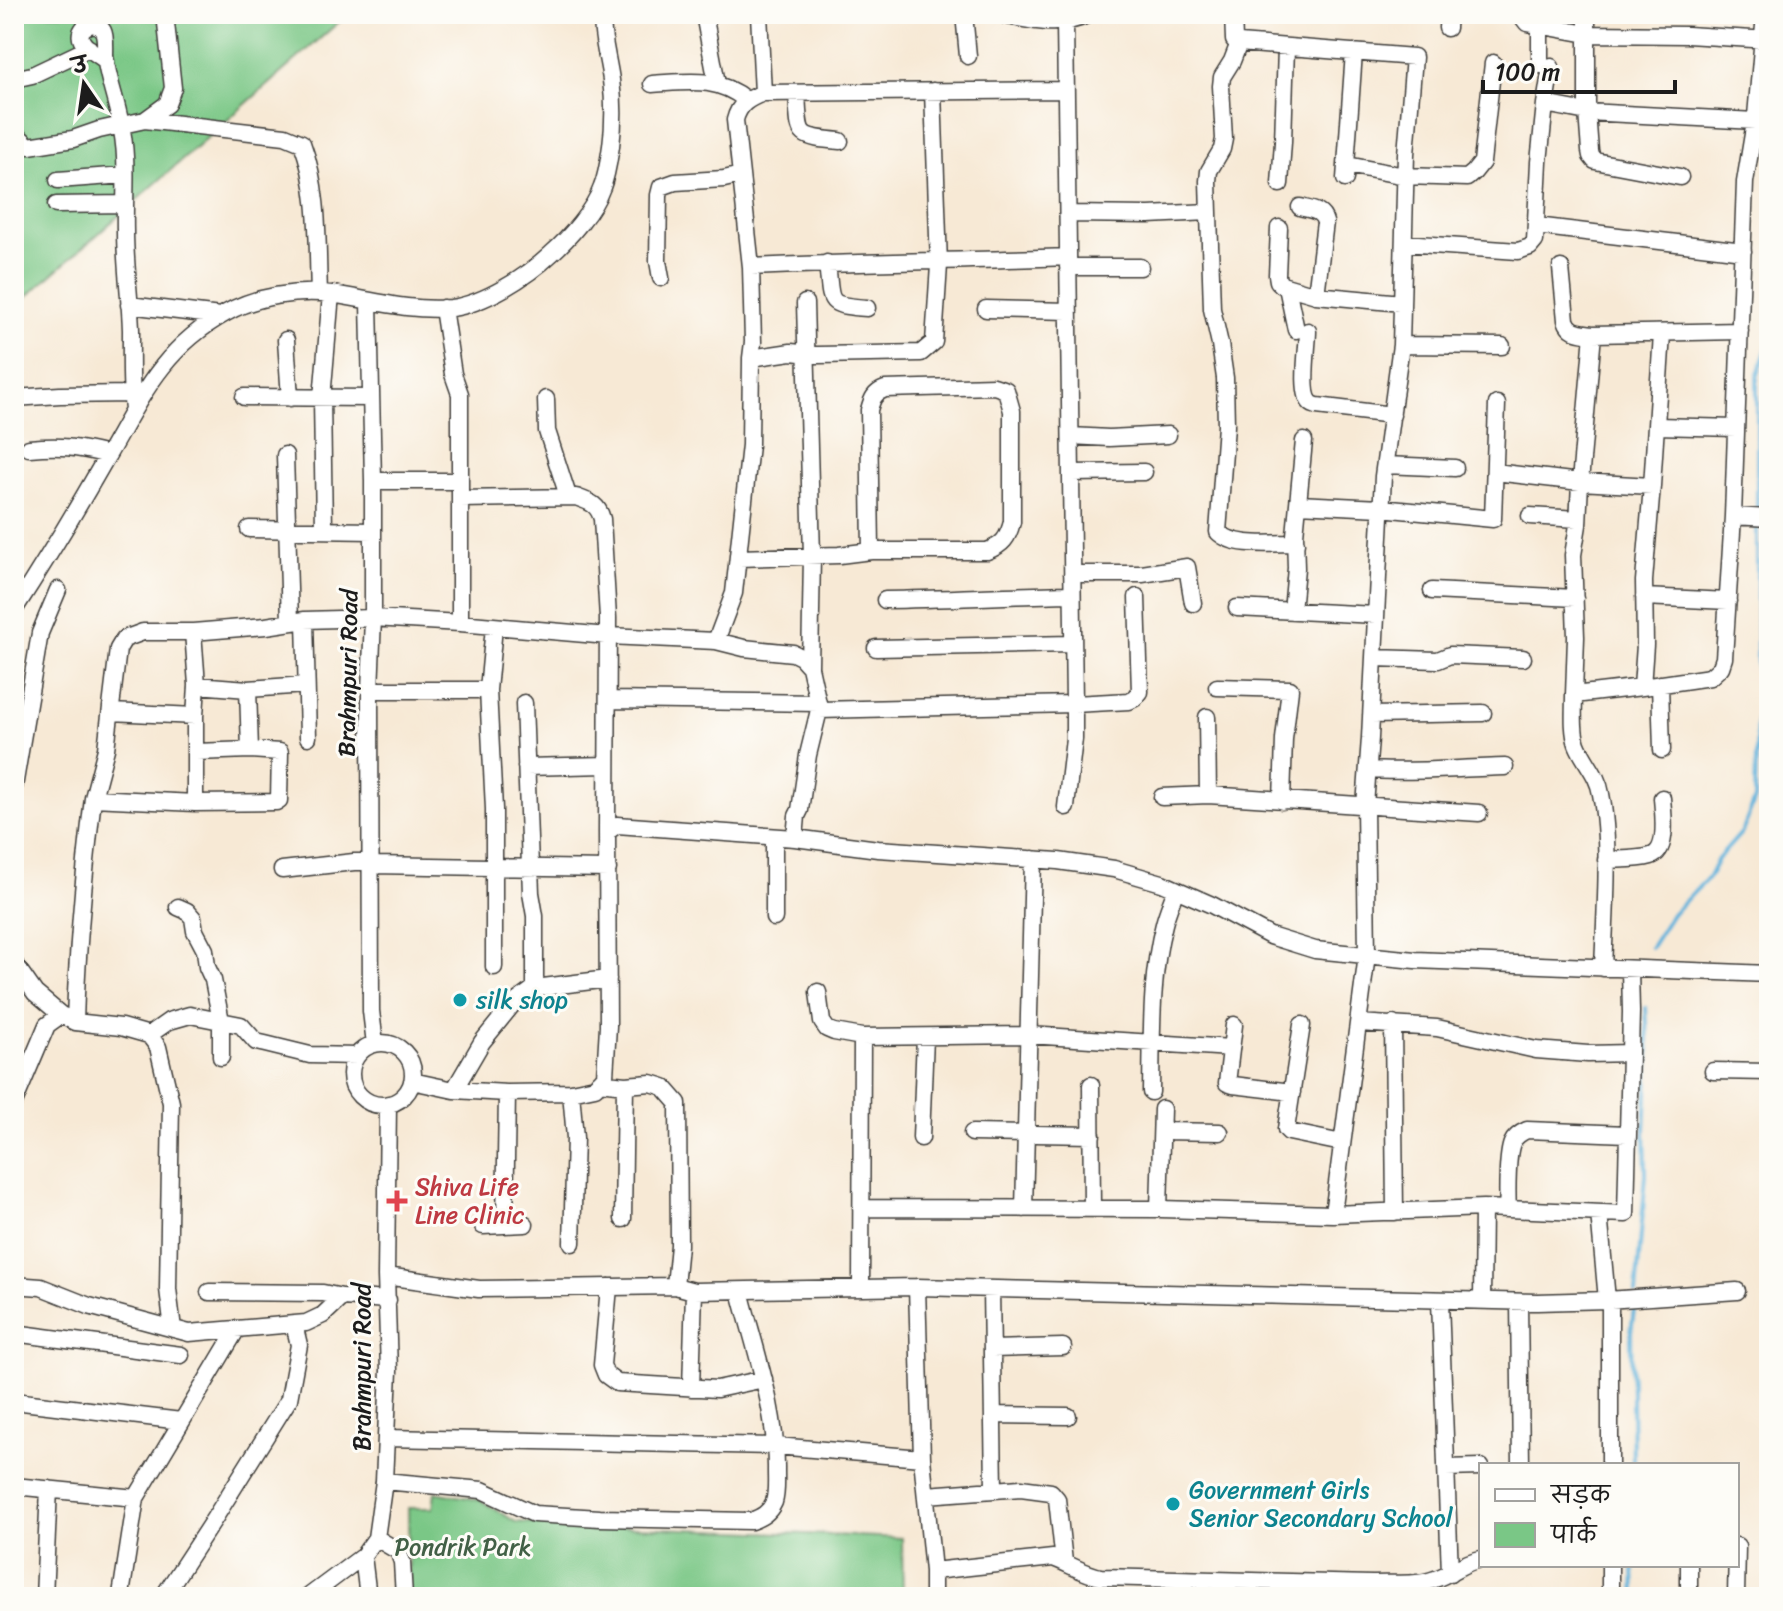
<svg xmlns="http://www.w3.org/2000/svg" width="1783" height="1611" font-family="Sriracha,'Playpen Sans Deva',sans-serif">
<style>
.green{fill:#7ac786;stroke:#4b7251;stroke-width:2}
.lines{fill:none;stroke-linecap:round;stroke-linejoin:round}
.stream{stroke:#61b3dc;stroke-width:4}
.minor-casing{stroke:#3d3b38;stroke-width:19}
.minor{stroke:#fff;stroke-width:16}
.culture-dot{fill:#0f9aa8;stroke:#fdfcf7;stroke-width:3}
.health-dot{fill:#e0444e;stroke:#fdfcf7;stroke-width:3}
.labels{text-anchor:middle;stroke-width:6;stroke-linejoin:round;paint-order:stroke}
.street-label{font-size:24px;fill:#1c1c1c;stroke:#fdfcf7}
.culture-label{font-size:24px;fill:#0d838f;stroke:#fdfcf7;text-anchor:start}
.health-label{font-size:24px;fill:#be3a42;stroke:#fdfcf7;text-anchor:start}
.park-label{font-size:24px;fill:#426046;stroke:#fdfcf7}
</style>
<rect width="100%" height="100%" fill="#fdfcf7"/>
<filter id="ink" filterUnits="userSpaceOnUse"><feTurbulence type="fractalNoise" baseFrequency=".0125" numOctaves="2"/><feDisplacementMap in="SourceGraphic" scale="16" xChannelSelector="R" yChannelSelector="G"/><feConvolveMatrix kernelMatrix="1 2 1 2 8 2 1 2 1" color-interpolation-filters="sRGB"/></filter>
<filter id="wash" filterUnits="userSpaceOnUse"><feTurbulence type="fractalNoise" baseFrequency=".006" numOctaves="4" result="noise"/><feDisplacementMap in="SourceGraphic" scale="32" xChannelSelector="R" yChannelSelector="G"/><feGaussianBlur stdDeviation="1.8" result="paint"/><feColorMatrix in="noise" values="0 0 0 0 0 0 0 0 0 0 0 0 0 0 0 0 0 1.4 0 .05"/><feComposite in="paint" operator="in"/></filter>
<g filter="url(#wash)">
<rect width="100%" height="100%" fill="#f7e9d5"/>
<path class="green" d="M14 14H348L14 308Z
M435 1492 480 1500 516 1522 902 1538 903 1597H409L408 1508H433Z"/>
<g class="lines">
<path class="stream" d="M1757 514V377L1769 342
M1651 947 1672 914 1709 877 1718 859 1742 832 1755 799 1757 715V522
M1636 1293 1646 1174 1645 1129 1649 1058 1646 1008
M1633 1465 1631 1332 1635 1302
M1634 1565 1635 1597"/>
</g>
</g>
<g filter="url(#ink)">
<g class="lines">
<defs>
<path id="minor" d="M704 14 716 78
M759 14 763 93
M964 14 968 56
M998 14C1029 20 1060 29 1089 14
M1233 14 1234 40 1239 43 1414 57 1406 154 1401 345 1383 476 1370 738 1365 806 1367 955 1333 1214
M1520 14 1527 23 1587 34V14
M1540 26V65
M1447 28 1448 14
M1239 43 1232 61 1222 77 1221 86 1224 139 1222 149 1209 171 1208 181 1212 309 1220 344 1225 378 1226 426 1218 532C1234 548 1273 543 1296 543
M106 61C99 55 86 49 82 41 75 27 96 18 103 31 106 37 105 48 105 55 107 77 116 99 120 121 129 157 124 195 125 231 125 264 130 297 131 330 131 357 130 383 133 410
M14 79 32 75 89 48
M652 84C688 82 717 76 746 100
M797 93C800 136 794 137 840 141
M1545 104 1551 67
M145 120 285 136 302 143C320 191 317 244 319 293
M1755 121 1587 112V34L1687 35 1769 40
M14 132 29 146 73 139 99 130 145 120 167 104 173 88 165 14
M1347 165 1405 176 1467 178 1474 172 1482 162 1493 63
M1345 179 1354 52
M58 180 125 175
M1280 184 1283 142 1286 47
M56 205 125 204
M1300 207C1311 210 1322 210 1325 222L1316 295
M1068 214 1149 215 1209 212
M1536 226 1743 251
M1279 228 1277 275 1278 281 1282 285 1316 295 1402 303
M1404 243 1518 251 1530 247 1535 241 1539 162 1545 104 1587 112 1590 151 1591 156 1595 161 1680 177
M827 263C832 303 824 305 867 308
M751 267C856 262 962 261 1068 257
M1068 267H1140
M1561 268 1566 320C1570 333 1581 332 1593 334L1740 331
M661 278 658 261 659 195 661 187 675 182 724 179 741 175
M1287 287 1296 330
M369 302 373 481V618L370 690 371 1011 375 1044
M805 303 812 556 810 667
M129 305 220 316
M443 308 453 374 460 394V623
M986 309 1069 311
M1308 331C1308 346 1300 393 1311 403 1312 405 1315 405 1317 406L1392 415
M1593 334 1580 482 1578 525 1573 555 1576 637 1574 695 1642 687
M286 340 290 398
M1401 345 1502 346
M751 358 791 352 819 355 921 353 934 342 939 265 933 91
M244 397 371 398
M14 398 60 395 131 394
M546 399 547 431 568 496
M1656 426 1736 428
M1071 436 1109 438 1168 435
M29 448C61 445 77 447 108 455
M285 455 290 622
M1385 465 1455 468
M1495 472 1580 482 1652 486 1644 581 1645 645 1642 687 1710 677 1721 667 1724 658 1733 516 1745 182 1756 116 1765 14
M1071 473 1144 472
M373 481H460
M1652 486 1662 334
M460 499 576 497C590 502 598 504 602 519L608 618 607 832
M1298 504 1381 508 1493 519 1497 404
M1530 516 1578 519
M1733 516 1769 518
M249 529 373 531
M324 530 322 398 331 294
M738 558 839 555 871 551 869 410C872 399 874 393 885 389L994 386 1006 390 1012 411V522C1008 538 1003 545 987 551H871
M1072 574H1142L1187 567 1193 603
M1432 591 1575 598
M1644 597 1728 601
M885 600C948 599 1010 595 1072 594
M1237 608 1376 615
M14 610C45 562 74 514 102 465 139 403 159 350 226 313 256 296 297 290 332 294 371 300 410 312 451 308 484 304 528 276 551 254 569 238 594 210 602 187 607 175 609 159 611 146 614 124 614 102 611 80 608 58 601 36 602 14
M1292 611 1296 568 1295 535 1304 441
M193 632 197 685
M716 641 734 593 750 445 751 358 753 342 751 267 735 120C739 104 748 99 763 93L1066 90
M876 648 1073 644
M1374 658 1438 660 1450 655 1523 658
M1660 684 1662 750
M1217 687 1290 689 1284 739 1282 801
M370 690H488
M1574 695C1574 710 1572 730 1577 744 1584 762 1598 774 1601 794 1611 846 1605 914 1603 968
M608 700 818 703
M524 703 531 893 535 916V988
M819 710 1074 704 1065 22
M111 712 195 716V803
M1371 715 1483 713
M195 716 197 685 248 689
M1207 717 1208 795
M308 737 305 620 373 618 460 623 608 636 716 641 744 648 793 653 801 657 810 667 818 703 819 710 808 755 800 810 797 816 795 838
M250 750 248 689 306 685
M526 767 607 765
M1368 770C1413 773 1459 768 1505 767
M14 787 40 633 58 590
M1162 797 1208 795 1479 813
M93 798 106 749 118 649 124 639 143 632H193L266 626 305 620
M1066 807 1074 739V704L1129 701 1135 698 1140 692 1137 597
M1606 860C1620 859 1637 860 1651 856 1669 851 1663 813 1662 798
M372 865 608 869
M282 870 354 862H372
M178 907 187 911 193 918 195 931 205 950 207 967 213 980 221 1021V1057
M774 918V837
M14 963 35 993 61 1015 75 1022 121 1027 149 1035 158 1047 171 1103 168 1289 173 1329
M494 967V809L488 690 494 627
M818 992 822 1022 827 1029 834 1032 862 1037 1029 1035 1231 1048
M75 1022C77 947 84 873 93 798L195 803 276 802 279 800 280 752 250 750 196 752
M1359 1023 1437 1028 1536 1050 1588 1054 1630 1053
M1393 1024 1395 1212
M1234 1025 1227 1083 1233 1085 1292 1092
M1302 1025 1286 1129 1289 1132 1342 1143
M149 1035 169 1021 190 1015 241 1025 256 1042 265 1044 310 1055 357 1056
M351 1074a31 31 0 1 1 62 0a31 31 0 1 1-62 0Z
M1713 1071 1769 1072
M412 1081 454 1090 507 1093 571 1092 595 1087 605 1076 608 1026 607 832 617 825 795 838 878 849 1058 861 1114 869 1162 883 1212 905 1270 936 1315 950 1415 960 1769 974
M599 1082 625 1085 651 1083 664 1087 678 1103 679 1245 675 1286 694 1291 917 1287 1537 1302 1607 1300 1737 1291
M1091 1085 1092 1209
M454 1090 482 1042 512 1005 535 988 608 979
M571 1092 575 1138 572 1243
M1151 1092C1152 1038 1150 977 1164 924 1167 912 1172 901 1176 889
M14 1103 47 1025 61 1015
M1162 1131 1220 1132
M972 1133 1092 1135
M921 1138 925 1037
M861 1208 1161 1209 1333 1214 1483 1208 1508 1209C1507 1194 1507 1155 1512 1143 1515 1136 1520 1133 1527 1130L1627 1134
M1024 1209 1033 859
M1159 1209 1162 1109
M1508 1209 1626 1214 1631 1012 1630 969
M1599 1213 1607 1300
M623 1219 625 1085
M505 1225 507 1093
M483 1226 525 1224
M386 1276 479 1289 675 1286
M14 1285 41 1287 89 1306 189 1333 306 1323 323 1315 342 1297 388 1300
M609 1287 602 1365 606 1375 617 1383 717 1389 764 1379
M917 1287 922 1458 933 1571V1597
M861 1288 862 1037
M991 1289 994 1490
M209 1292 323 1293 342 1297
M1610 1300V1465
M1440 1301 1450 1573
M1482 1301 1483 1208
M1519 1302 1521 1465
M14 1333 181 1355
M992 1349 1063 1347
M691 1388 694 1291
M14 1401 181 1421
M993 1415 1068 1416
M386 1438 776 1446 922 1458
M1446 1468 1481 1467
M384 1481 482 1490 534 1514 600 1518 751 1521C762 1517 769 1513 774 1502 777 1493 776 1481 776 1471 777 1410 755 1350 740 1291
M14 1486 136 1498
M926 1495 1021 1488 1051 1492 1057 1499 1064 1562
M376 1538 398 1551 402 1562 404 1597
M363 1556 368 1597
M1610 1565V1597
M933 1571 1053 1558C1070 1564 1084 1574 1101 1577L1372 1584 1374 1597
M1372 1584C1392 1583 1417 1586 1435 1579 1453 1573 1463 1562 1481 1559
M121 1595 136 1498 237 1329
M44 1597 49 1489
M163 1597 214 1519 289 1399 299 1345 294 1324
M308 1597 363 1556 376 1538 384 1481 389 1371 386 1276 388 1104
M1689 1597V1565
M1736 1597 1737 1546"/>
</defs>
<use href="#minor" class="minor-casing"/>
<use href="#minor" class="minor"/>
</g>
</g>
<g class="culture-dot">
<circle cx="460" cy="1000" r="8"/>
<circle cx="1173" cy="1504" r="8"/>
</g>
<path class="health-dot" d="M393 1189h8v8h8v8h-8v8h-8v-8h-8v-8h8z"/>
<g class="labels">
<g class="street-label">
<text transform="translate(348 673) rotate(-89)" y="8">Brahmpuri Road</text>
<text transform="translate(362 1367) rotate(-90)" y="8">Brahmpuri Road</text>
</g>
<g class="culture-label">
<text x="476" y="1008">silk shop</text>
<text x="1189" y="1498">Government Girls<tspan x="1189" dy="28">Senior Secondary School</tspan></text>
</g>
<g class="health-label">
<text x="415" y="1195">Shiva Life<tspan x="415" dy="28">Line Clinic</tspan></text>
</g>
<g class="park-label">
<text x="463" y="1555">Pondrik Park</text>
</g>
</g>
<rect width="1783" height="1611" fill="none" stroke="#fdfcf7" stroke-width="48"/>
<rect x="1479" y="1463" width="260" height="104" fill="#fdfcf7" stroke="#a3a29f" stroke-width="2"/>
<rect x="1495" y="1489" width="40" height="12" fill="#ffffff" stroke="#a3a29f" stroke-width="2"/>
<text x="1551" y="1503" font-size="24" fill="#1c1c1c">सड़क</text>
<rect x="1495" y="1523" width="40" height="24" fill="#7ac786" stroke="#a3a29f" stroke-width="2"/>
<text x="1551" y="1543" font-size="24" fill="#1c1c1c">पार्क</text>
<g transform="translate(84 84) rotate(347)" stroke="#fdfcf7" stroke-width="6" paint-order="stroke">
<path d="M0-6L14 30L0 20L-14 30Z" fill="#1c1c1c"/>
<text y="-12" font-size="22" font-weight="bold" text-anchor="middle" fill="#1c1c1c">उ</text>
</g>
<path d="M1483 80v12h192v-12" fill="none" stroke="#1c1c1c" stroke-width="4"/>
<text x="1495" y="80" font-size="24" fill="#1c1c1c" stroke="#fdfcf7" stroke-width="6" paint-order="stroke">100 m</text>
</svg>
